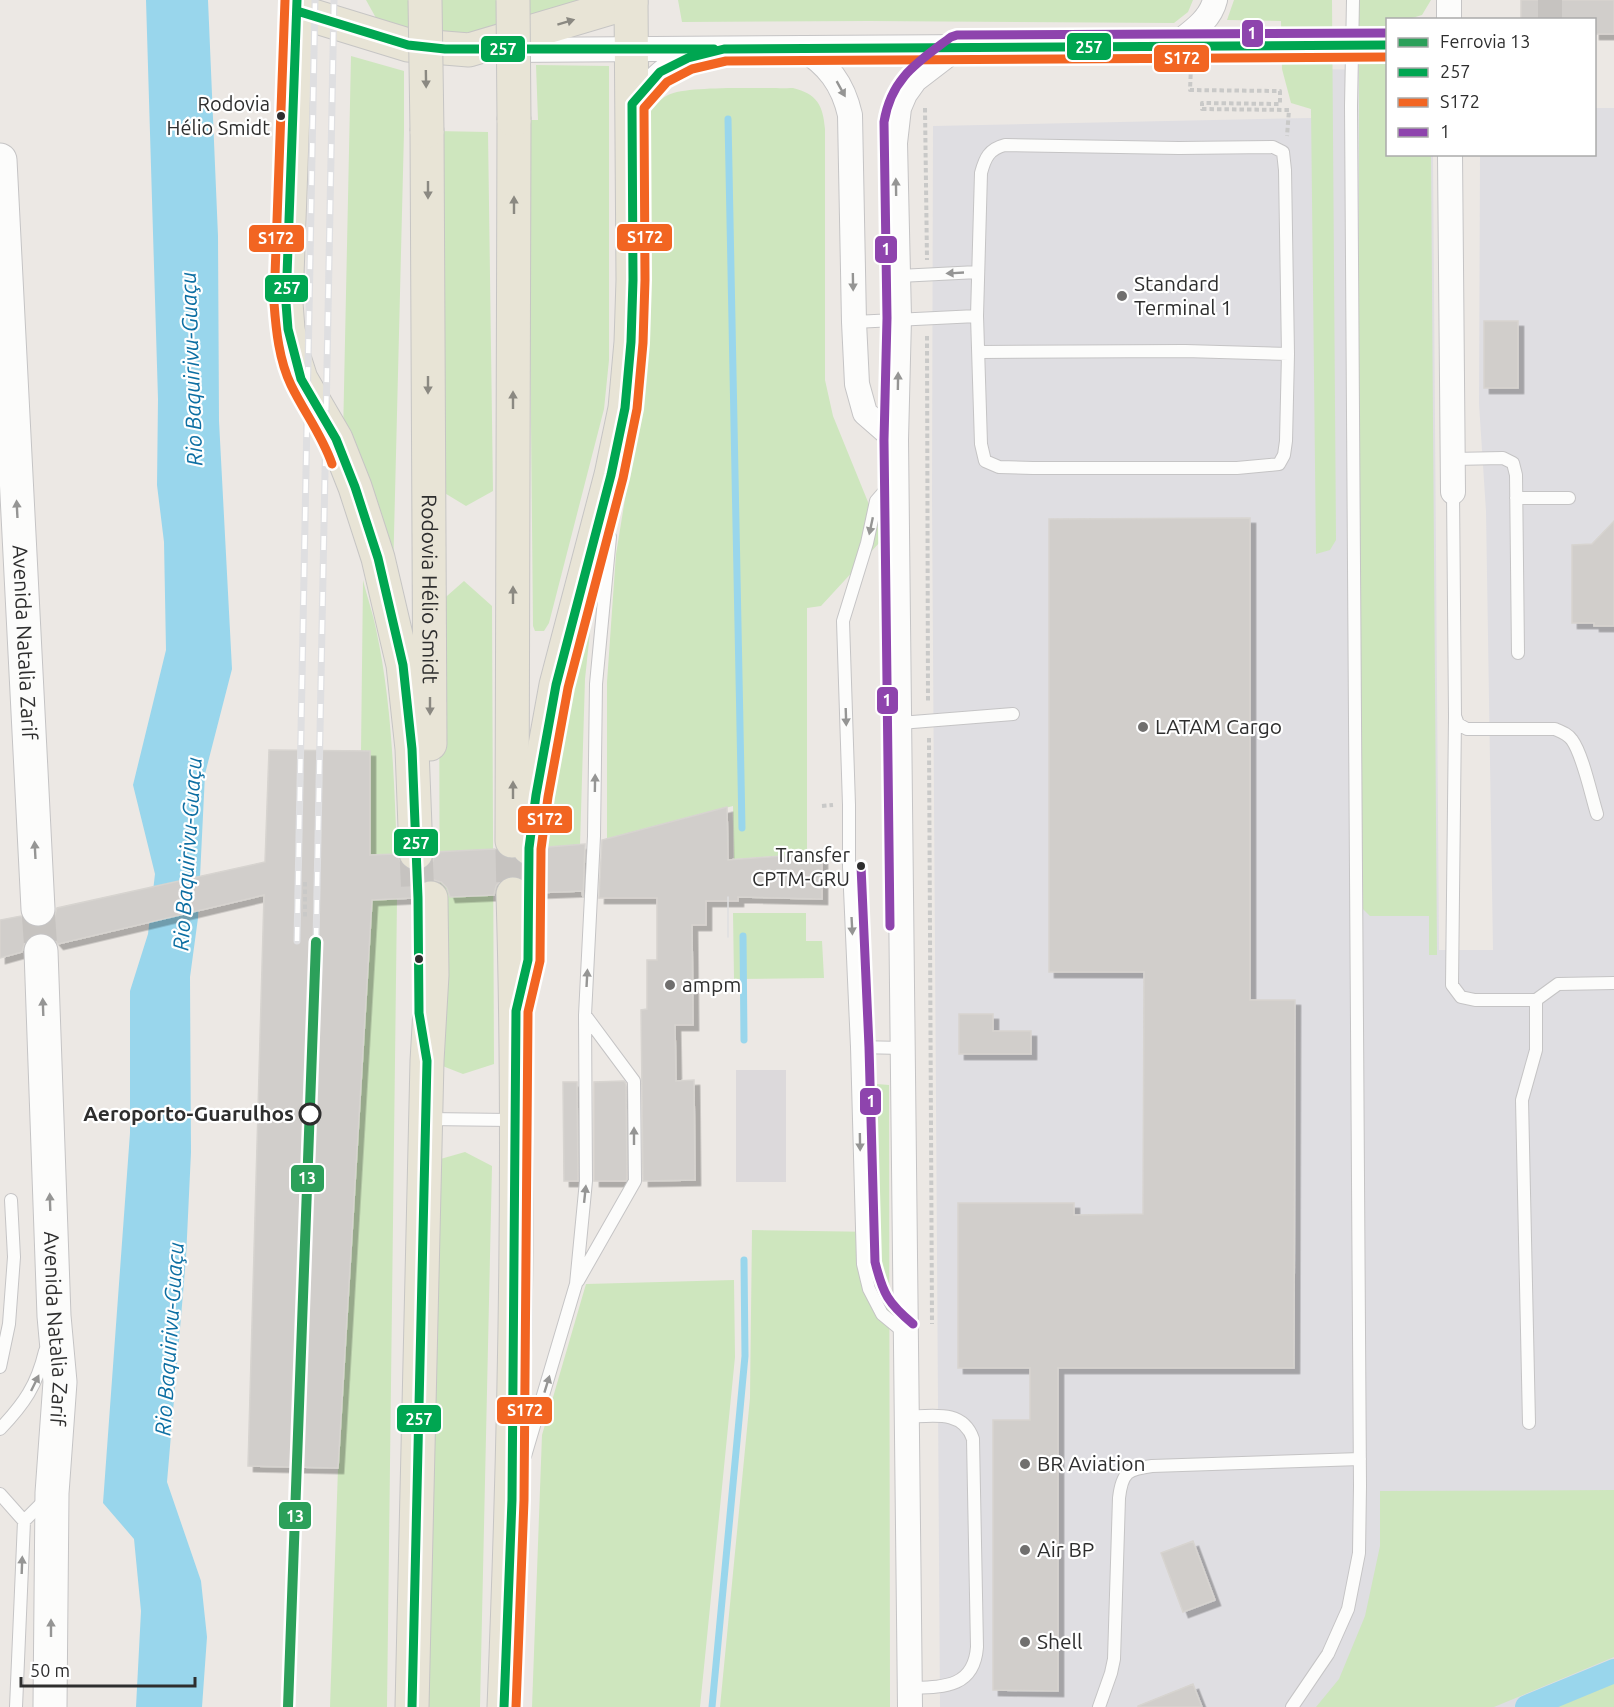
<svg xmlns="http://www.w3.org/2000/svg" width="1614" height="1707" font-family="Ubuntu,sans-serif">
<style>
.industrial{fill:#dcd9db}
.airport{fill:#dfdee2}
.green{fill:#cee6be}
.water{fill:#99d6ec}
.lines{fill:none;stroke-linecap:round;stroke-linejoin:round}
.stream{stroke:#99d6ec;stroke-width:7}
.canal{stroke:#99d6ec;stroke-width:24}
.building{fill:#d1cecb;stroke:#d7d4d0;stroke-width:1.5;filter:url(#shadow)}
.minor-tunnel{stroke:#c6c3c0;stroke-width:24;stroke-dasharray:24 12;stroke-linecap:butt}
.secondary-tunnel{stroke:#c6c3c0;stroke-width:33;stroke-dasharray:33 16;stroke-linecap:butt}
.primary-tunnel{stroke:#c6c3c0;stroke-width:33;stroke-dasharray:33 16;stroke-linecap:butt}
.service-casing{stroke:#c5c4c5;stroke-width:14}
.minor-casing{stroke:#c5c4c5;stroke-width:26}
.secondary-casing{stroke:#c5c4c5;stroke-width:35}
.primary-casing{stroke:#c6c5c4;stroke-width:35}
.path{stroke:#c9c9c8;stroke-width:4;stroke-dasharray:4.5 3;stroke-linecap:butt}
.service{stroke:#fcfcfb;stroke-width:12}
.minor{stroke:#fcfcfb;stroke-width:24}
.secondary{stroke:#fcfcfb;stroke-width:33}
.primary{stroke:#e8e4d6;stroke-width:33}
.tram{stroke:#dfdfe1;stroke-width:1.5}
.rail-casing{stroke:#dfdfe1;stroke-width:7}
.rail{stroke:#fff;stroke-width:4.5;stroke-dasharray:14;stroke-linecap:butt}
.minor-bridge-casing{stroke:#c5c4c5;stroke-width:26;stroke-linecap:butt}
.primary-bridge-casing{stroke:#c6c5c4;stroke-width:35;stroke-linecap:butt}
.minor-bridge{stroke:#fcfcfb;stroke-width:24}
.primary-bridge{stroke:#e8e4d6;stroke-width:33}
.bus-1-casing{stroke:#fff;stroke-width:14}
.bus-2-casing{stroke:#fff;stroke-width:14}
.bus-3-casing{stroke:#fff;stroke-width:14}
.bus-1{stroke:#00a651;stroke-width:9}
.bus-2{stroke:#f26522;stroke-width:9}
.bus-3{stroke:#8e44ad;stroke-width:9}
.rail-1-casing{stroke:#fff;stroke-width:15}
.rail-1{stroke:#2ca05a;stroke-width:10}
.oneway{fill:#8b8982}
.oneway2{fill:#959594}
.bus-dot{fill:#2e2e2e;stroke:#fff;stroke-width:2}
.poi-dot{fill:#706f6e;stroke:#fff;stroke-width:2}
.stop-dot{fill:#fff;stroke:#2e2e2e;stroke-width:3}
.labels{text-anchor:middle;stroke-width:4.5;stroke-linejoin:round;paint-order:stroke}
.bus-label{font-size:20px;fill:#2e2e2e;stroke:#fff;text-anchor:end}
.poi-label{font-size:21px;fill:#2e2e2e;stroke:#fff;text-anchor:start}
.street-label{font-size:21px;fill:#2e2e2e;stroke:#fff}
.stop-label{font-size:21px;font-weight:bold;fill:#2e2e2e;stroke:#fff;text-anchor:end}
.water-label{font-size:22px;font-style:italic;fill:#0d6fa3;stroke:#fff}
.line-badge{stroke:#fff;stroke-width:2}
.badge-label{font-size:16px;text-anchor:middle;font-weight:bold;fill:#fff}
</style>
<defs>
<filter id="shadow"><feDropShadow dx="5.5" dy="5.5" stdDeviation="0" flood-color="#0004"/></filter>
</defs>
<rect width="100%" height="100%" fill="#ece8e4"/>
<path class="industrial" d="M736 1070H786V1182H736Z"/>
<path class="airport" d="M1310 69 1387 70 1388 154 1433 155 1439 950H1493L1486 511 1479 404 1480 155 1594 154 1595 108H1614V1707H940L932 497 933 126 1311 118Z"/>
<path class="green" d="M366 0H591L476 34 390 27 376 18Z
M678 0H1193L1188 12 1174 23 869 21 682 22Z
M1234 0H1332L1336 540 1330 550 1316 554 1311 109 1291 103 1282 69 1281 21 1227 20Z
M1359 0H1431L1422 15 1409 19 1388 20V154L1431 155 1437 955H1429V916H1370L1359 905Z
M351 56 404 71V132L393 575 343 436Z
M536 65 609 66V360L604 409 549 623 544 631H535L533 626 528 120H538Z
M793 88C817 94 823 105 825 129V380L833 416 879 529 880 542 821 606 807 608V854L734 859 733 806 607 839V682L616 554 633 450 643 355 646 118C652 109 658 100 668 95 688 85 767 89 793 88Z
M435 131 488 132 493 491 466 506 438 489Z
M596 576 585 679 580 845 538 847Z
M363 580C367 597 373 613 376 629 392 703 394 779 397 854L370 855V752H361Z
M464 581 492 606 494 1064 463 1074 440 1065 439 603Z
M397 899 387 1707H330L338 1468 372 900Z
M733 913H806V941H822L824 978 734 979Z
M877 1084 889 1085 890 1707H720L750 1398 752 1230 878 1232Z
M465 1152 492 1166 480 1707H425L437 1160Z
M734 1280 735 1357 700 1707H532L542 1435 586 1284Z
M1614 1490V1657L1494 1707H1316L1339 1679 1365 1616 1380 1546V1491Z
M1614 1683V1707H1555Z"/>
<path class="water" d="M146 0H208L218 236 219 421 232 669 205 774 198 918 190 977 191 1152 186 1258 167 1482 201 1581 207 1637 202 1707H136L141 1611 134 1539 103 1503 130 1133V991L148 934 155 874 133 785 166 650 164 542 157 485 158 399Z"/>
<g class="lines">
<path class="stream" d="M728 119 742 828
M743 936 744 1040
M712 1707 745 1356 744 1260"/>
<path class="canal" d="M1527 1707 1614 1671"/>
</g>
<path class="building" d="M1521 0H1614V34H1594V20H1521Z
M1484 321H1518V388H1484Z
M1250 518V1000H1295L1294 1368H1058V1691L993 1690V1420H1030V1368H958V1203H1074V1215L1143 1214 1144 972H1049V519Z
M1614 521V626H1594V623H1572V545L1592 544Z
M269 750 370 751V855L397 854 401 863 408 870 417 872 426 868 433 861 435 852 495 849 503 857 515 859 518 863 526 866 536 865 544 859 548 847 585 844 583 898 582 891 532 893 529 885 522 878 513 875 503 878 496 886 494 895 450 897 447 888 441 882 430 879 422 882 415 888 412 898 372 900 338 1468 248 1466 264 895 58 944 50 935 40 932 31 935 25 942 22 952 0 958V920L21 916 29 925 40 928 48 925 54 918 57 908 265 862Z
M727 807 728 860 822 853V899L738 897V901H706V925H692L693 1025H675L676 1081 694 1080 695 1180 643 1181 641 1010 647 1009V960H657V898H599L602 840Z
M959 1014H993V1031H1031V1054H959Z
M624 1081 626 1084 627 1179 626 1181H594V1082Z
M563 1082H577L578 1181H564Z
M1193 1541 1215 1600 1183 1612 1161 1553Z
M1193 1684 1202 1707H1138V1706Z"/>
<g class="lines">
<path class="minor-tunnel" d="M1550 20V0"/>
<path class="secondary-tunnel" d="M38 909 41 951"/>
<path class="primary-tunnel" d="M512 849 513 894
M416 853 418 898"/>
<defs>
<path id="service" d="M1005 145 1179 148 1273 147 1283 152 1285 170 1288 354 1286 441 1284 455 1279 464 1237 468H1033L999 467 985 461 981 444 977 316 981 173C985 158 989 149 1005 145Z
M899 276 978 272
M854 322 977 316
M979 352 1185 351 1288 354
M1453 459 1503 458 1513 463 1516 475 1518 653
M895 479 876 501 867 543 843 621 849 805V867L857 1047 863 1264 869 1289 882 1314 905 1333
M1453 492 1455 716 1458 724 1467 729H1555C1562 732 1568 734 1572 740 1583 755 1591 795 1597 814
M1516 498H1569
M1455 716 1452 985 1461 997 1475 1000H1536L1558 984 1614 983
M900 723 1013 714
M857 1047 903 1048
M427 1119 514 1120
M578 1281 635 1181 634 1081 585 1015
M0 1367 9 1324 14 1257 11 1200
M906 1417C932 1416 963 1409 973 1439L977 1647C974 1688 943 1687 910 1688
M1529 1423 1522 1100 1536 1050V1000
M0 1429C24 1404 37 1385 45 1351
M525 1456 576 1284 586 1181 585 1015 594 836 596 684 610 537
M0 1494 24 1521
M16 1707 24 1521 46 1499
M1099 1707 1111 1673 1114 1659 1119 1498C1122 1472 1128 1469 1152 1466L1360 1459
M1292 1707 1328 1654 1348 1609 1359 1553 1360 1486 1351 106 1353 0"/>
<path id="minor" d="M1449 0V20
M1174 46C1190 33 1210 21 1215 0
M801 48C828 64 843 84 850 115L854 322 857 384 865 413 896 440
M499 50 1281 45
M632 104C654 79 667 62 701 54
M1450 154 1453 492
M910 1707 900 804 896 440 899 318 895 143 899 108 905 94 915 80 958 47"/>
<g id="secondary">
<path id="s1" d="M0 160 38 909"/>
<path id="s2" d="M41 951 54 1316 60 1382 52 1493 50 1707"/>
</g>
<g id="primary">
<path d="M297 0 286 303 288 329 293 354 301 379 336 439 355 487 378 558 403 665 412 749 416 853"/>
<path d="M297 11 408 45 469 50 631 2"/>
<path id="s3" d="M427 131 430 744"/>
<path d="M512 841 514 120"/>
<path d="M529 848 536 795 556 685 611 475 625 408 631 342 633 280 631 0"/>
<path d="M412 1707 427 1061 432 975 431 898"/>
<path d="M504 1707C515 1436 521 1165 513 894"/>
</g>
</defs>
<use href="#service" class="service-casing"/>
<use href="#minor" class="minor-casing"/>
<use href="#secondary" class="secondary-casing"/>
<use href="#primary" class="primary-casing"/>
<path class="path" d="M1191 67 1190 90 1280 91V104L1202 103V109L1289 110 1287 136
M925 108 927 260
M927 336 928 703
M929 738 932 1324
M822 806 833 805
M305 882V919"/>
<use href="#service" class="service"/>
<use href="#minor" class="minor"/>
<use href="#secondary" class="secondary"/>
<use href="#primary" class="primary"/>
<path class="tram" d="M728 897V937"/>
<defs>
<path id="rail" d="M297 941 315 0
M316 942 334 0"/>
</defs>
<use href="#rail" class="rail-casing"/>
<use href="#rail" class="rail"/>
<defs>
<path id="minor-bridge" d="M1281 45H1388"/>
<path id="primary-bridge" d="M425 0 427 131
M513 0 514 120"/>
</defs>
<use href="#minor-bridge" class="minor-bridge-casing"/>
<use href="#primary-bridge" class="primary-bridge-casing"/>
<use href="#minor-bridge" class="minor-bridge"/>
<use href="#primary-bridge" class="primary-bridge"/>
<defs>
<path id="bus-1" d="M297 0 286 303 288 329 301 379 336 439 355 487 378 558 403 665 412 749 418 898 419 1013 427 1061 412 1707
M297 11 408 45 445 49H714
M504 1707 512 1500 516 1011 528 960 529 848 536 795 556 685 611 475 625 408 631 342 633 280 632 104 660 72 688 58 724 49 1388 45"/>
<path id="bus-2" d="M285 0 274 303C276 330 279 360 291 385 304 412 322 435 332 464
M516 1707 524 1500 528 1012 540 961 541 849 548 797 568 688 623 478 637 409 643 343 645 280 644 108 667 82 692 69 726 61 1388 57"/>
<path id="bus-3" d="M861 866 869 1047 875 1262C883 1294 888 1303 913 1324
M890 926 884 440 887 318 884 122C891 78 918 62 951 37L957 35 1388 33"/>
</defs>
<use href="#bus-1" class="bus-1-casing"/>
<use href="#bus-2" class="bus-2-casing"/>
<use href="#bus-3" class="bus-3-casing"/>
<use href="#bus-1" class="bus-1"/>
<use href="#bus-2" class="bus-2"/>
<use href="#bus-3" class="bus-3"/>
<defs>
<path id="rail-1" d="M288 1707 316 942"/>
</defs>
<use href="#rail-1" class="rail-1-casing"/>
<use href="#rail-1" class="rail-1"/>
</g>
<defs><path id="oneway-solid" d="M-6-.8H1V-3.2L6.5 0L1 3.2V.8H-6Z" transform="scale(1.5)"/></defs>
<g class="oneway">
<use href="#oneway-solid" transform="translate(566 22) rotate(-17)"/>
<use href="#oneway-solid" transform="translate(426 79) rotate(89)"/>
<use href="#oneway-solid" transform="translate(428 190) rotate(90)"/>
<use href="#oneway-solid" transform="translate(514 205) rotate(-90)"/>
<use href="#oneway-solid" transform="translate(428 385) rotate(90)"/>
<use href="#oneway-solid" transform="translate(513 400) rotate(-90)"/>
<use href="#oneway-solid" transform="translate(513 595) rotate(-90)"/>
<use href="#oneway-solid" transform="translate(430 706) rotate(90)"/>
<use href="#oneway-solid" transform="translate(513 790) rotate(-90)"/>
</g>
<g class="oneway2">
<use href="#oneway-solid" transform="translate(841 89) rotate(61)"/>
<use href="#oneway-solid" transform="translate(896 187) rotate(-91)"/>
<use href="#oneway-solid" transform="translate(955 273) rotate(177)"/>
<use href="#oneway-solid" transform="translate(853 282) rotate(89)"/>
<use href="#oneway-solid" transform="translate(898 381) rotate(-89)"/>
<use href="#oneway-solid" transform="translate(17 509) rotate(-93)"/>
<use href="#oneway-solid" transform="translate(871 526) rotate(102)"/>
<use href="#oneway-solid" transform="translate(846 717) rotate(88)"/>
<use href="#oneway-solid" transform="translate(595 783) rotate(-89)"/>
<use href="#oneway-solid" transform="translate(35 850) rotate(-93)"/>
<use href="#oneway-solid" transform="translate(852 926) rotate(87)"/>
<use href="#oneway-solid" transform="translate(587 978) rotate(-87)"/>
<use href="#oneway-solid" transform="translate(43 1007) rotate(-92)"/>
<use href="#oneway-solid" transform="translate(634 1136) rotate(-90)"/>
<use href="#oneway-solid" transform="translate(860 1142) rotate(89)"/>
<use href="#oneway-solid" transform="translate(585 1194) rotate(-84)"/>
<use href="#oneway-solid" transform="translate(50 1202) rotate(-92)"/>
<use href="#oneway-solid" transform="translate(35 1383) rotate(-64)"/>
<use href="#oneway-solid" transform="translate(547 1384) rotate(-73)"/>
<use href="#oneway-solid" transform="translate(22 1565) rotate(-88)"/>
<use href="#oneway-solid" transform="translate(51 1628) rotate(-90)"/>
</g>
<g class="bus-dot">
<circle cx="281" cy="116" r="5"/>
<circle cx="861" cy="866" r="5"/>
<circle cx="419" cy="959" r="5"/>
</g>
<g class="poi-dot">
<circle cx="1122" cy="296" r="6"/>
<circle cx="1143" cy="727" r="6"/>
<circle cx="670" cy="985" r="6"/>
<circle cx="1025" cy="1464" r="6"/>
<circle cx="1025" cy="1550" r="6"/>
<circle cx="1025" cy="1642" r="6"/>
</g>
<circle class="stop-dot" cx="310" cy="1114" r="10"/>
<g class="labels">
<g class="bus-label">
<text x="270" y="111">Rodovia<tspan x="270" dy="24">Hélio Smidt</tspan></text>
<text x="850" y="862">Transfer<tspan x="850" dy="24">CPTM-GRU</tspan></text>
</g>
<g class="poi-label">
<text x="1134" y="291">Standard<tspan x="1134" dy="24">Terminal 1</tspan></text>
<text x="1155" y="734">LATAM Cargo</text>
<text x="682" y="992">ampm</text>
<text x="1037" y="1471">BR Aviation</text>
<text x="1037" y="1557">Air BP</text>
<text x="1037" y="1649">Shell</text>
</g>
<g class="street-label">
<text dy="7" stroke="none"><textPath href="#s3" startOffset="458">Rodovia Hélio Smidt</textPath></text>
<text dy="7" stroke="none"><textPath href="#s1" startOffset="483">Avenida Natalia Zarif</textPath></text>
<text dy="7" stroke="none"><textPath href="#s2" startOffset="378">Avenida Natalia Zarif</textPath></text>
</g>
<g class="stop-label">
<text x="294" y="1121">Aeroporto-Guarulhos</text>
</g>
<g class="water-label">
<text transform="translate(191 369) rotate(-92)" y="8">Rio Baquirivu-Guaçu</text>
<text transform="translate(187 854) rotate(-86)" y="8">Rio Baquirivu-Guaçu</text>
<text transform="translate(169 1339) rotate(-86)" y="8">Rio Baquirivu-Guaçu</text>
</g>
</g>
<g class="line-badge">
<rect x="1241" y="19" width="23" height="29" rx="6" fill="#8e44ad"/>
<rect x="1066" y="32" width="46" height="29" rx="6" fill="#00a651"/>
<rect x="480" y="35" width="46" height="28" rx="6" fill="#00a651"/>
<rect x="1153" y="44" width="57" height="29" rx="6" fill="#f26522"/>
<rect x="616" y="223" width="57" height="29" rx="6" fill="#f26522"/>
<rect x="248" y="224" width="57" height="29" rx="6" fill="#f26522"/>
<rect x="874" y="235" width="24" height="29" rx="6" fill="#8e44ad"/>
<rect x="264" y="274" width="45" height="29" rx="6" fill="#00a651"/>
<rect x="876" y="686" width="23" height="29" rx="6" fill="#8e44ad"/>
<rect x="517" y="805" width="56" height="29" rx="6" fill="#f26522"/>
<rect x="393" y="828" width="46" height="29" rx="6" fill="#00a651"/>
<rect x="859" y="1087" width="23" height="29" rx="6" fill="#8e44ad"/>
<rect x="290" y="1164" width="35" height="29" rx="6" fill="#2ca05a"/>
<rect x="496" y="1396" width="57" height="29" rx="6" fill="#f26522"/>
<rect x="396" y="1404" width="46" height="29" rx="6" fill="#00a651"/>
<rect x="278" y="1501" width="34" height="29" rx="6" fill="#2ca05a"/>
</g>
<g class="badge-label">
<text x="1252" y="39">1</text>
<text x="1089" y="53">257</text>
<text x="503" y="55">257</text>
<text x="1182" y="64">S172</text>
<text x="645" y="243">S172</text>
<text x="276" y="244">S172</text>
<text x="886" y="255">1</text>
<text x="287" y="294">257</text>
<text x="887" y="706">1</text>
<text x="545" y="825">S172</text>
<text x="416" y="849">257</text>
<text x="871" y="1107">1</text>
<text x="307" y="1184">13</text>
<text x="525" y="1416">S172</text>
<text x="419" y="1425">257</text>
<text x="295" y="1522">13</text>
</g>
<rect x="1386" y="18" width="210" height="138" fill="#ffffff" stroke="#ababab" stroke-width="1.5"/>
<rect x="1398" y="38" width="30" height="9" fill="#2ca05a" stroke="#ababab" stroke-width="1.5"/>
<text x="1440" y="48" font-size="18" fill="#2e2e2e">Ferrovia 13</text>
<rect x="1398" y="68" width="30" height="9" fill="#00a651" stroke="#ababab" stroke-width="1.5"/>
<text x="1440" y="78" font-size="18" fill="#2e2e2e">257</text>
<rect x="1398" y="98" width="30" height="9" fill="#f26522" stroke="#ababab" stroke-width="1.5"/>
<text x="1440" y="108" font-size="18" fill="#2e2e2e">S172</text>
<rect x="1398" y="128" width="30" height="9" fill="#8e44ad" stroke="#ababab" stroke-width="1.5"/>
<text x="1440" y="138" font-size="18" fill="#2e2e2e">1</text>
<path d="M21 1677v9h174v-9" fill="none" stroke="#2e2e2e" stroke-width="3"/>
<text x="30" y="1677" font-size="18" fill="#2e2e2e" stroke="#ffffff" stroke-width="4.5" paint-order="stroke">50 m</text>
</svg>
